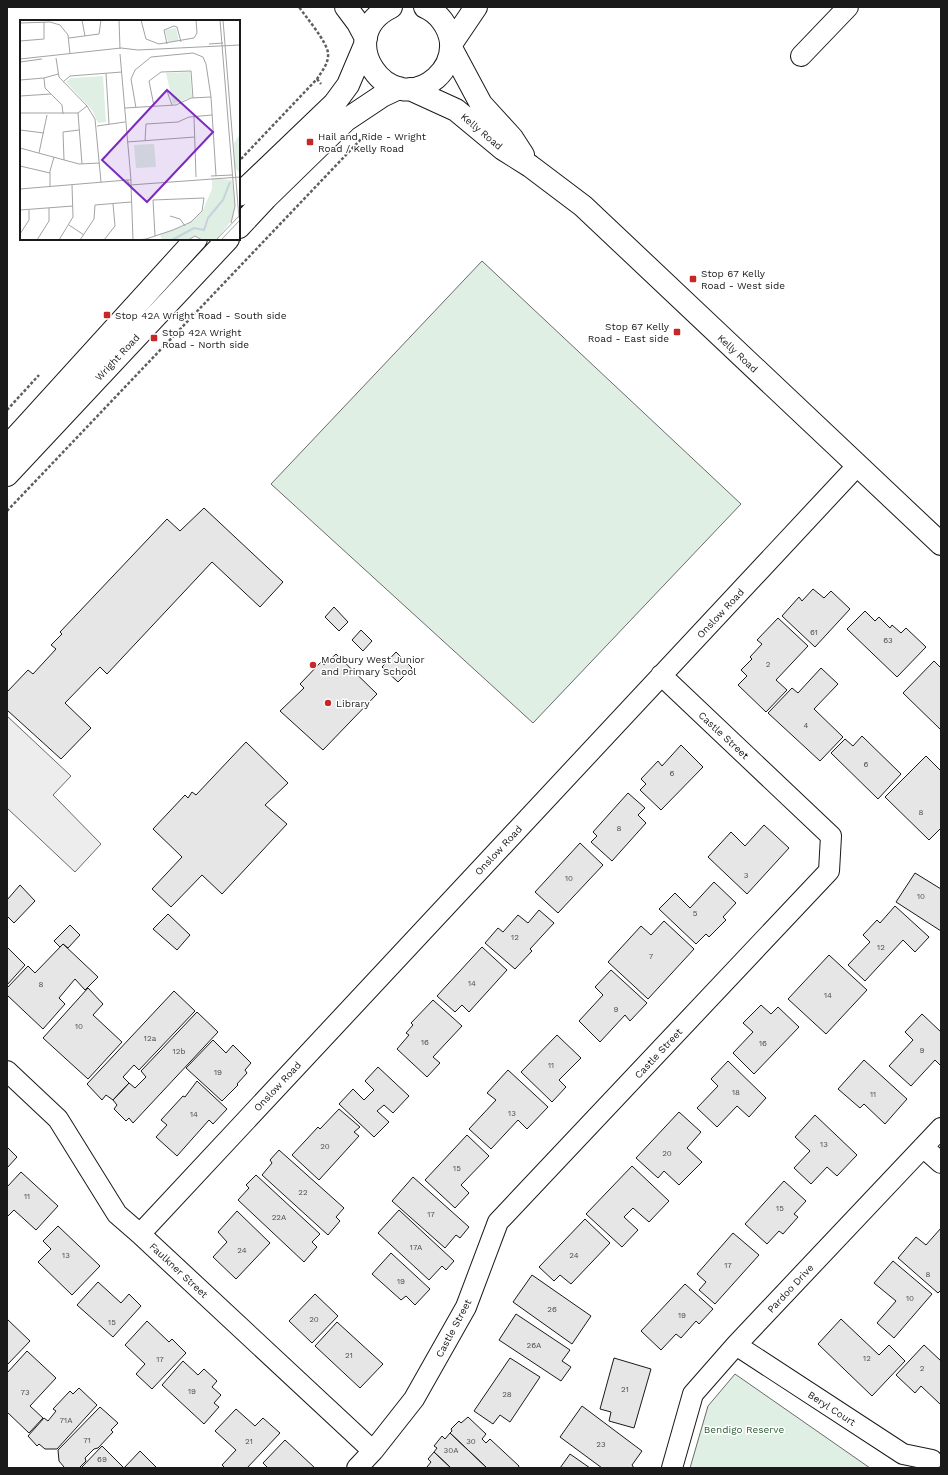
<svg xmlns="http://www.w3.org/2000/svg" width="948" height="1475" font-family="'Work Sans',sans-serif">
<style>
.green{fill:#e0efe3;stroke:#6a6a6a}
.parking{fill:#ededed;stroke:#6a6a6a}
.building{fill:#e6e6e6;stroke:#1a1a1a}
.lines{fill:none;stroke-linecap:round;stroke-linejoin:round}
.street-casing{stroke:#1a1a1a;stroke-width:22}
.secondary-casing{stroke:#1a1a1a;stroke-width:24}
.path{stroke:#5f5f5f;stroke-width:2.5;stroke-dasharray:3 2;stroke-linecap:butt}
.street{stroke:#fff;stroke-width:20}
.secondary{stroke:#fff;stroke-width:22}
.poi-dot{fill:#c62828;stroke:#fff;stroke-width:1.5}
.labels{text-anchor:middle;stroke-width:3;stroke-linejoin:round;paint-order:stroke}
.number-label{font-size:8px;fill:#4d4d4d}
.street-label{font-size:10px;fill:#1a1a1a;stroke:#fff}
.poi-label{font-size:10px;fill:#1a1a1a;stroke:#fff;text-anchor:start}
.park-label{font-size:10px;fill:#2b5a34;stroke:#fff}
.inset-river{fill:none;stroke:#c6d2dc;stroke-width:2}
.inset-road{fill:none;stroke:#a3a3a3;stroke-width:1}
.view{fill:#7b2cbf;fill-opacity:0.15;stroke:#7b2cbf;stroke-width:2}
.inset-edge{fill:none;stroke:#1a1a1a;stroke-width:2}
</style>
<rect width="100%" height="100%" fill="#fff"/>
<path class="green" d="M482 261 741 504 533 723 271 484Z
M735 1374 870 1468H690L708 1406Z"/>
<path class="parking" d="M7 716 71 776 53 795 101 844 75 872 7 808Z"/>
<path class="building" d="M204 508 283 582 260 607 212 562 107 674 100 667 65 703 91 728 61 759 7 710V692L28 670 33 674 56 649 51 645 62 634 60 632 167 519 180 531Z
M813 589 824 598 831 591 850 609 815 647 782 616 799 597 802 601Z
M334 607 348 622 339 631 325 617Z
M865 611 875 621 879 617 890 628 892 625 901 633 906 628 926 647 897 677 847 629Z
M778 618 808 646 776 680 787 690 766 712 738 685 747 676 741 670 752 659 750 657 762 644 757 640Z
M361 630 372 641 363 651 352 640Z
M396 652 412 668 398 682 382 667Z
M336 654 377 694 323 750 280 711 304 688 300 684 321 662 324 665Z
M934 661 941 668V730L903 693Z
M821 668 838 684 814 709 843 737 820 761 768 713 792 688 798 693Z
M862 736 901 774 878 799 831 753 845 739 853 746Z
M246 742 288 783 265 805 287 824 222 894 202 875 171 907 152 889 182 857 153 829 185 795 188 798 192 792 196 795Z
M681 745 703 767 661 810 640 790 646 784 641 779 658 761 662 766Z
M926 756 941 771V828L929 840 885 797Z
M628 793 645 808 638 815 646 823 612 861 591 842 597 836 593 832Z
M764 825 789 848 747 894 708 857 731 832 745 846Z
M580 843 603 865 558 913 535 892Z
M915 873 941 889V931L896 902Z
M714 882 736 903 723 917 726 920 709 937 706 934 696 944 659 909 675 893 690 908Z
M20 885 35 901 14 923 7 916V900Z
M895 906 929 937 915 952 903 940 865 981 848 965 870 942 863 935 877 920 880 923Z
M539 910 554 923 530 949 532 951 515 969 485 943 498 928 503 932 518 915 528 923Z
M168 914 190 935 177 950 153 929Z
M664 921 694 949 648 999 608 962 641 926 651 935Z
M70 925 80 935 68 948 63 944 60 947 54 941Z
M63 944 98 977 85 990 75 979 59 998 65 1004 43 1029 7 995V988L28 966 35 973Z
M7 947 25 965 7 985Z
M482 947 507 970 469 1012 462 1005 455 1012 437 996Z
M829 955 867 990 826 1034 788 999Z
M611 970 647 1003 630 1021 625 1015 600 1042 579 1021 603 995 595 987Z
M88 988 103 1004 93 1015 122 1042 88 1079 43 1038Z
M174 991 195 1011 139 1070 134 1065 123 1077 129 1083 113 1100 106 1095 102 1100 87 1084Z
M433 1000 462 1026 433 1057 440 1063 427 1077 397 1049 409 1035 406 1033 413 1025 411 1023Z
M761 1005 771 1014 778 1007 799 1027 754 1074 733 1053 753 1032 743 1023Z
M197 1012 218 1032 133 1123 129 1118 126 1121 114 1109 117 1105 113 1100 129 1083 135 1088 146 1077 141 1071Z
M922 1014 941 1032V1066L935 1060 911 1086 889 1066 913 1040 905 1032Z
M557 1035 581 1058 559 1080 566 1087 552 1102 521 1072Z
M213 1040 226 1053 233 1045 251 1063 245 1070 247 1073 237 1084 238 1085 222 1101 186 1068Z
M864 1060 907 1099 885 1124 864 1104 860 1108 838 1089Z
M728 1061 766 1098 749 1117 737 1106 717 1127 697 1108 718 1086 711 1079Z
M378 1067 409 1096 393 1113 384 1105 377 1111 389 1122 374 1137 339 1104 353 1089 364 1100 374 1090 365 1081Z
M508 1070 548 1107 527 1129 518 1120 491 1149 469 1129 496 1100 487 1093Z
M197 1081 227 1109 213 1124 209 1120 177 1156 156 1137 167 1125 161 1120 183 1096 185 1097Z
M339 1109 360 1127 354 1132 359 1136 319 1180 292 1155 318 1127 320 1129Z
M679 1112 701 1132 687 1148 702 1162 679 1185 664 1171 658 1178 636 1158Z
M815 1115 857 1155 837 1176 827 1167 811 1184 794 1168 810 1151 795 1137Z
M467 1135 489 1156 461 1185 469 1193 455 1208 425 1180Z
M7 1147 17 1157 7 1168Z
M279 1150 344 1208 336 1217 340 1221 328 1235 262 1175 272 1163 270 1160Z
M632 1166 669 1201 649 1222 633 1208 624 1217 638 1230 622 1247 586 1214Z
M21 1172 58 1206 36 1230 14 1210 7 1217V1187Z
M256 1175 320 1234 312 1242 317 1247 304 1262 238 1200 249 1188 246 1185Z
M413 1177 469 1227 460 1238 456 1235 445 1248 392 1201Z
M784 1181 806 1201 794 1214 798 1217 783 1234 779 1231 767 1244 745 1224Z
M399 1210 454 1261 446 1270 442 1266 429 1280 378 1233Z
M237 1211 270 1243 236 1279 213 1257 227 1242 218 1232Z
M585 1219 610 1243 571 1284 560 1275 554 1281 539 1267Z
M58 1226 100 1266 72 1295 38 1262 51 1249 43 1241Z
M941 1228V1290L938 1293 898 1258 916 1237 926 1245Z
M733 1233 759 1255 715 1304 699 1290 706 1282 697 1274Z
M391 1253 430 1289 415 1305 406 1296 401 1300 372 1274Z
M893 1261 932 1294 894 1338 877 1323 896 1301 874 1283Z
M532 1275 591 1316 572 1344 513 1302Z
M98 1282 121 1303 129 1294 141 1306 113 1337 77 1305Z
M685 1284 713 1309 699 1324 696 1321 681 1338 676 1334 661 1350 641 1331Z
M315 1294 338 1316 312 1343 289 1321Z
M516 1314 570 1350 562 1361 571 1367 561 1381 499 1340Z
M7 1319 30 1341 7 1365Z
M841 1319 879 1355 889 1345 905 1361 872 1396 818 1344Z
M147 1321 169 1342 172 1339 186 1353 152 1389 136 1374 145 1364 125 1345Z
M337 1322 383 1364 360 1388 315 1346Z
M924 1345 941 1361V1405L921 1386 915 1393 896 1375Z
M27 1351 56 1378 30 1406 43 1418 29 1433 7 1412V1373Z
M510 1358 540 1377 510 1422 500 1415 493 1424 474 1411Z
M614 1358 651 1369 634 1428 609 1421 611 1412 600 1409Z
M183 1361 198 1375 204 1369 217 1381 212 1387 221 1395 214 1403 219 1407 204 1424 162 1385Z
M79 1388 97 1405 57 1449H45L39 1444 37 1446 28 1436 44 1418 48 1421 56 1411 53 1409 70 1391 73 1394Z
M582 1406 642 1451 632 1465 634 1468H602L560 1437Z
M100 1407 118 1423 111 1430 113 1432 98 1448 94 1449 85 1458 86 1461 79 1468H63L64 1467 59 1461 58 1450Z
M236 1409 255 1426 263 1418 280 1433 247 1468H225L222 1465 236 1450 215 1431Z
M468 1417 486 1434 482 1439 486 1443 490 1439 519 1466 518 1468H487L450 1433 452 1431 451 1429 459 1421 461 1423Z
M450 1433 487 1468H451L434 1452 437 1448 434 1446 442 1436 445 1439Z
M285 1440 315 1468H268L263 1463Z
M102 1446 124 1468 140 1451 157 1468H81Z
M434 1452 451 1468H428L427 1467 431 1462 428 1459Z
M570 1454 590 1468H560Z"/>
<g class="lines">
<defs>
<path id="street" d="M801 56 848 7
M7 1071 58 1119 117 1214 140 1234 373 1451
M923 1147 941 1163
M140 1234 857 466
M736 1345 903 1454 932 1460
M357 1468 373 1451 414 1399 466 1307 498 1222 829 871 831 836 661 675
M672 1468 693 1394 736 1345 941 1128"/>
<path id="secondary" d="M346 7 358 23 366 38
M391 7C331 36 388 120 436 78 446 69 452 56 451 42 449 27 439 13 425 7
M451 44 476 7
M451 48 481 104 512 138 523 155
M410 89 456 110 503 149 530 166 583 206 941 544
M239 195 334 104 348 85 365 45
M239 227 266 198 346 120 382 96 399 88
M7 447 196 239
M7 475 228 239"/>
</defs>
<use href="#street" class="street-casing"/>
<use href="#secondary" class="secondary-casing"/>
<path class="path" d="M317 79 321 84
M241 159 317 79C322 71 329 63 328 53 327 42 306 17 299 7
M7 410 39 375
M7 511 363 137"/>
<use href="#street" class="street"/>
<use href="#secondary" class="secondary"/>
</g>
<g class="poi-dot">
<rect x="306" y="138" width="8" height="8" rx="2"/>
<rect x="689" y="275" width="8" height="8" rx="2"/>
<rect x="103" y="311" width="8" height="8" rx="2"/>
<rect x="673" y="328" width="8" height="8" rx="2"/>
<rect x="150" y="334" width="8" height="8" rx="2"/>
<circle cx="313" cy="665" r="4"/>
<circle cx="328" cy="703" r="4"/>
</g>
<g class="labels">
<g class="number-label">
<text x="814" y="635">61</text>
<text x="888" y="643">63</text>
<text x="768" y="667">2</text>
<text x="806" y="728">4</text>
<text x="866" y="767">6</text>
<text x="672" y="776">6</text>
<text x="921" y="815">8</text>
<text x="619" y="831">8</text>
<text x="746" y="878">3</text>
<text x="569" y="881">10</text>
<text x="921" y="899">10</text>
<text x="695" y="916">5</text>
<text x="515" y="940">12</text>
<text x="881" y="950">12</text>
<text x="651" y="959">7</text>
<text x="472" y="986">14</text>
<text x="41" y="987">8</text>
<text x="828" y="998">14</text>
<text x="616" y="1012">9</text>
<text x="79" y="1029">10</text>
<text x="150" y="1041">12a</text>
<text x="425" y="1045">16</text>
<text x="763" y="1046">16</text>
<text x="922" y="1053">9</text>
<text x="179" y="1054">12b</text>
<text x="551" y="1068">11</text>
<text x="218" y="1075">19</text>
<text x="736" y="1095">18</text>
<text x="873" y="1097">11</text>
<text x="512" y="1116">13</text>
<text x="194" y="1117">14</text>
<text x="824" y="1147">13</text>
<text x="325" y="1149">20</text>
<text x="667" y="1156">20</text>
<text x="457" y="1171">15</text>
<text x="303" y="1195">22</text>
<text x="27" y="1199">11</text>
<text x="780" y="1211">15</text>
<text x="431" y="1217">17</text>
<text x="279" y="1220">22A</text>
<text x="416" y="1250">17A</text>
<text x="242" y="1253">24</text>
<text x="66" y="1258">13</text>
<text x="574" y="1258">24</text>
<text x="728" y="1268">17</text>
<text x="928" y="1277">8</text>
<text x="401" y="1284">19</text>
<text x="910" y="1301">10</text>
<text x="552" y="1312">26</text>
<text x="682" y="1318">19</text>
<text x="314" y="1322">20</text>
<text x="112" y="1325">15</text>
<text x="534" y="1348">26A</text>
<text x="349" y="1358">21</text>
<text x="867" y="1361">12</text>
<text x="160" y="1362">17</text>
<text x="922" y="1371">2</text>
<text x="625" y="1392">21</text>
<text x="192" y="1394">19</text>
<text x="25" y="1395">73</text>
<text x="507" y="1397">28</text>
<text x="66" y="1423">71A</text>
<text x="87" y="1443">71</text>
<text x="249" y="1444">21</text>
<text x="471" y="1444">30</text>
<text x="601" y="1447">23</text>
<text x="451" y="1453">30A</text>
<text x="102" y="1462">69</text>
</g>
<g class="street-label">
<text transform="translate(482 131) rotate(40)" y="4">Kelly Road</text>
<text transform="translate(738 353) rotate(43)" y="4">Kelly Road</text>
<text transform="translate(117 357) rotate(-47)" y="4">Wright Road</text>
<text transform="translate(720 613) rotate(-47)" y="4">Onslow Road</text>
<text transform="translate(724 735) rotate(43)" y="4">Castle Street</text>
<text transform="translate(498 850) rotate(-47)" y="4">Onslow Road</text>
<text transform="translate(658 1053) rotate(-47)" y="4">Castle Street</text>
<text transform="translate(277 1086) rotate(-47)" y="4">Onslow Road</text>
<text transform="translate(179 1270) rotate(43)" y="4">Faulkner Street</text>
<text transform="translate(790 1288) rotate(-47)" y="4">Pardoo Drive</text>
<text transform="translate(453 1328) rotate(-62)" y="4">Castle Street</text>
<text transform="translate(832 1408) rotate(33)" y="4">Beryl Court</text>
</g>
<g class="poi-label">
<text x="318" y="140">Hail and Ride - Wright<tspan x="318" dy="12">Road / Kelly Road</tspan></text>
<text x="701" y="277">Stop 67 Kelly<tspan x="701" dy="12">Road - West side</tspan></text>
<text x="115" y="319">Stop 42A Wright Road - South side</text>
<text x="669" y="330" text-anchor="end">Stop 67 Kelly<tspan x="669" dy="12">Road - East side</tspan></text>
<text x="162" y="336">Stop 42A Wright<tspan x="162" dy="12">Road - North side</tspan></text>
<text x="321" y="663">Modbury West Junior<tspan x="321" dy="12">and Primary School</tspan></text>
<text x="336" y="707">Library</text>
</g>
<g class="park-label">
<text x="744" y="1433">Bendigo Reserve</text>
</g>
</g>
<g transform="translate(20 20)">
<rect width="220" height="220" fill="#fff"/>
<path d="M156 8 159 21 148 22 145 10ZM170 52 172 77 153 84 146 53ZM83 56 86 102 78 103 72 90 46 62 51 58ZM220 114V153L215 148 214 123ZM134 124 136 147 116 148 114 125ZM192 158 212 160 215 184 213 199 196 220H182L175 216 169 220H142L140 214 166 205 182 192 192 169Z" fill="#e0efe3"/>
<path class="inset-river" d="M152 220 174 208 184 210 188 198 203 180 210 162"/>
<path class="inset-road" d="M62 0 65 16M99 0 100 29M121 0 126 19 139 24 174 18 177 13 176 0M200 0 215 186 211 203M203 0 219 198M0 3 30 2 40 5 48 15 50 34M49 18 79 14 81 0M0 21 24 19V2M147 24 144 10 154 6 157 7 161 22M189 24 203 23M100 34 111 160M36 38 39 57 67 86 75 99 81 162M0 39 101 28 118 30 220 25M0 42 22 39M86 53 89 104M24 58 25 68 42 85 43 94M0 60 24 58 38 54M43 62 50 56 102 52M147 71 152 85M0 76 31 74M134 86 129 61 141 52 171 51 173 78M105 88 156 85 171 78 191 77M116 88 111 59 115 50 131 37 173 33 183 37 186 44 191 77 196 156M0 93H58L67 86M58 93 62 144M174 97 176 157M77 106 105 102M0 110 24 113M125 121 126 104 158 102 169 97 192 95M107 122 175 117M0 128 59 144 80 143M19 133 27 95M44 140 43 112 59 110M0 146 30 153M191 156 212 155M111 164V160H107L110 165 220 157M111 165 113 220M30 166V151L34 137M0 169 107 160M0 190 53 186M150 196 160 199 165 206M49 205 64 215M0 214 9 200V190M17 220 29 201V188M39 220 53 197 52 165M60 220 74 199 75 185 111 182M84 220 95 206 93 184M117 220 126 219 153 210 171 202 182 191 184 178 133 180 135 216M168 220 175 216 182 220M196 220 220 195M201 220 220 200"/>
<path class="view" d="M147 70 193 112 127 182 82 140Z"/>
<rect width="220" height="220" class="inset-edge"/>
</g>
<rect width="948" height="1475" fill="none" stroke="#1a1a1a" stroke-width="16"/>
</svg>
